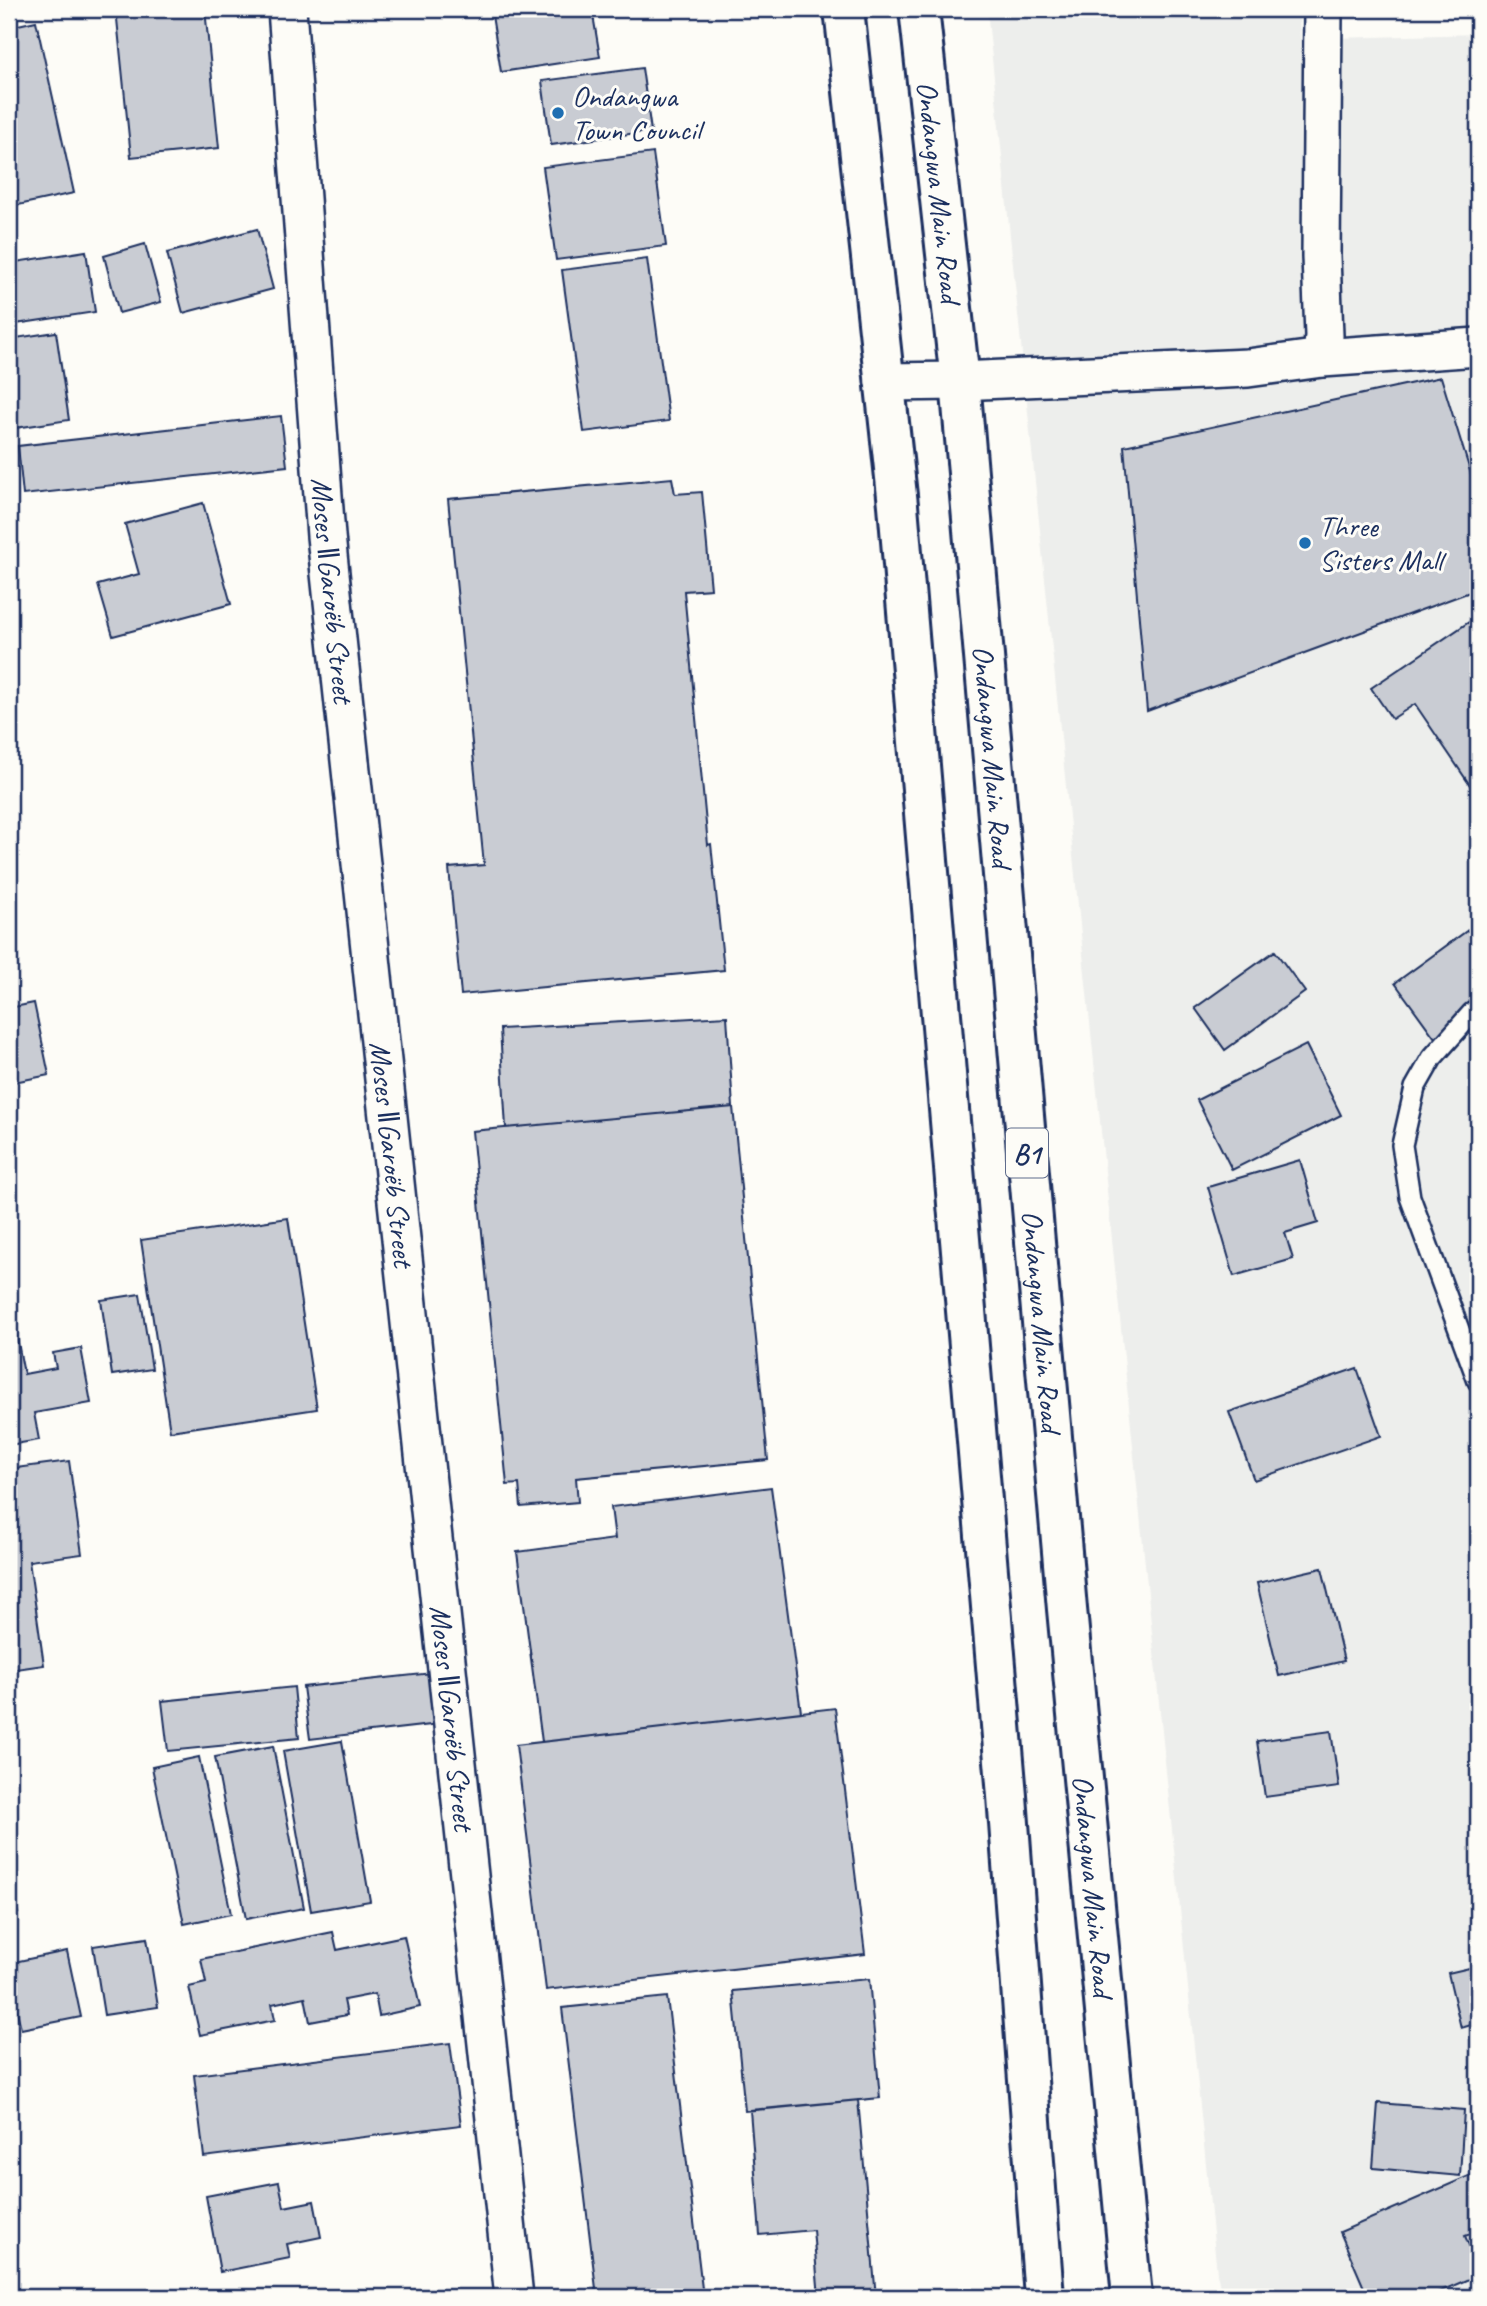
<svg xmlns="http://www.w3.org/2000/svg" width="1487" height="2306" font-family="Caveat,sans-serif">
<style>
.built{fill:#edeeec}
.building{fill:#c9ccd3;stroke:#1b2f5e;stroke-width:2}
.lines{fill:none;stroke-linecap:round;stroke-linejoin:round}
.lane-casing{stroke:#1b2f5e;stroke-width:24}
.street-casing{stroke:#1b2f5e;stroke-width:42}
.primary-casing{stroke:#1b2f5e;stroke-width:44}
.lane{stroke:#fdfcf7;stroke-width:19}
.street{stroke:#fdfcf7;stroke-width:37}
.primary{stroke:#fdfcf7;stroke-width:38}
.poi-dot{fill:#1f6fb2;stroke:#fdfcf7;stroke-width:2.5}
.labels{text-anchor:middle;stroke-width:6;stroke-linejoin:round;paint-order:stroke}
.shield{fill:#fdfcf7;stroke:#5f6c8c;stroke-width:2}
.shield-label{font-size:28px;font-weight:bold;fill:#1b2f5e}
.poi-label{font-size:30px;fill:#1b2f5e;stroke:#fdfcf7;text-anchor:start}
.street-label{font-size:30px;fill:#1b2f5e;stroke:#fdfcf7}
</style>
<rect width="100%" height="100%" fill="#fdfcf7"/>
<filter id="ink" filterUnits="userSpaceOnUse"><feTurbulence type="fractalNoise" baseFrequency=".0143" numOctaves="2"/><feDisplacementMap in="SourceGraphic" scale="14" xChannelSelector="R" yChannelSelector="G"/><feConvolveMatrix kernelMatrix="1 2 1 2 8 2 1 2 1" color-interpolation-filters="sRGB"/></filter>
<g filter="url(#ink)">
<path class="built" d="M987 9H1299L1300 39 1478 34V2297H1222L1217 2273Z"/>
<path class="building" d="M116 9H205L219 148 131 157Z
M491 9H592L600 57 501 72Z
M36 21 74 193 9 207V27Z
M642 68 651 131 551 145 542 81Z
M653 153 666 246 556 260 543 167Z
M257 229 273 289 183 313 167 253Z
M145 244 161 302 119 313 104 256Z
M86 251 95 312 9 325V263Z
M647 259 669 421 584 432 562 270Z
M56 332 69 420 15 428 9 389V339Z
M1441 377 1478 497V589L1147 711 1124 446Z
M281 416 287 466 23 495 18 446Z
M672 478 675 494 702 492 711 589 684 591 708 845 711 844 724 970 461 995 449 868 484 865 448 499Z
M203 503 231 604 113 636 98 585 139 574 125 524Z
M1478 616V788L1474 791 1415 704 1392 719 1371 688Z
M1468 930 1478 945V1006L1435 1038 1395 983Z
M1275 951 1305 992 1225 1050 1195 1008Z
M34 1003 49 1075 9 1083V1008Z
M727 1016 733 1107 506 1128 500 1029Z
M1306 1045 1341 1115 1232 1170 1197 1100Z
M733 1107 768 1460 576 1478 578 1502 521 1507 519 1484 507 1485 472 1131Z
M1300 1160 1318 1223 1285 1233 1293 1259 1234 1276 1208 1187Z
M288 1218 317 1409 170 1431 141 1240Z
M140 1294 152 1369 112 1375 101 1300Z
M9 1306H11L24 1374 56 1368 53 1353 81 1348 91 1403 34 1413 39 1440 9 1445Z
M1357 1368 1381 1436 1254 1480 1229 1412Z
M69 1461 82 1554 29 1561 44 1665 9 1670V1469Z
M771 1487 801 1712 542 1742 517 1552 615 1539 611 1507Z
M1322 1568 1344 1661 1279 1676 1257 1583Z
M432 1673 439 1724 310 1739 303 1687Z
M294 1687 299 1738 168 1751 162 1701Z
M835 1708 865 1954 546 1990 516 1745Z
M1331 1731 1339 1787 1265 1797 1257 1741Z
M342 1741 370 1901 311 1911 283 1751Z
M273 1746 304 1908 246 1919 215 1757Z
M199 1757 231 1914 184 1924 152 1767Z
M9 1882 18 1913 9 1916Z
M333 1932 337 1950 404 1936 420 2007 379 2016 375 1994 344 2000 347 2015 310 2022 305 1997 272 2004 275 2020 200 2035 189 1987 206 1983 201 1959Z
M147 1938 158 2007 104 2015 93 1946Z
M67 1951 81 2017 21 2029 9 1974V1963Z
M1478 1966V2023L1461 2028 1448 1973Z
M869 1979 880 2098 745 2111 733 1991Z
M667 1997 703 2297H597L562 2008Z
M450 2043 461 2125 204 2157 194 2075Z
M858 2100 876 2297H819L813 2230 760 2235 750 2110Z
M1378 2103 1464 2110 1460 2176 1373 2168Z
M1478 2172V2231L1465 2236 1478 2266V2275L1427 2297H1368L1340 2232Z
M279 2182 284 2207 314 2201 321 2237 287 2244 290 2258 220 2272 206 2196Z"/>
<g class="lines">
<defs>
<path id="lane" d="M1478 1009 1472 1013 1432 1058 1415 1088 1402 1145 1410 1197 1478 1381"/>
<g id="street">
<path id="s1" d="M287 9 326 536 514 2297"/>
<path d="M1322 358 1478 347"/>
<path d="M884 382 960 381 1248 368 1322 358 1324 336 1321 256 1323 9"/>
</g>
<g id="primary">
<path d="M844 9 898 505 1007 1796 1044 2297"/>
<path id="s2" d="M919 9 960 381 1067 1609 1132 2297"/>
</g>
</defs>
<use href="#lane" class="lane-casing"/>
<use href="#street" class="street-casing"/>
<use href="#primary" class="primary-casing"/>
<use href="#lane" class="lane"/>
<use href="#street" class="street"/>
<use href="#primary" class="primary"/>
</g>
</g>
<g class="poi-dot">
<circle cx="558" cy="113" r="7"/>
<circle cx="1305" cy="543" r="7"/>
</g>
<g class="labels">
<rect class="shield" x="1006" y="1128.5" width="42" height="49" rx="5"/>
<g class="shield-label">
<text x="1027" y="1163">B1</text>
</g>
<g class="poi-label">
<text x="572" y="106">Ondangwa<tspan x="572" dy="34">Town Council</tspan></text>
<text x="1319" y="536">Three<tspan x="1319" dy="34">Sisters Mall</tspan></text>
</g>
<g class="street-label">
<text dy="10" stroke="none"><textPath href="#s2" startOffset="184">Ondangwa Main Road</textPath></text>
<text dy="10" stroke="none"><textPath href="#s1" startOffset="583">Moses ǁGaroëb Street</textPath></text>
<text dy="10" stroke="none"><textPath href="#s2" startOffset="751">Ondangwa Main Road</textPath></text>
<text dy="10" stroke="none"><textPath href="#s1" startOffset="1150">Moses ǁGaroëb Street</textPath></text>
<text dy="10" stroke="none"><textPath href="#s2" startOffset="1318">Ondangwa Main Road</textPath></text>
<text dy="10" stroke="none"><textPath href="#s1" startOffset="1717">Moses ǁGaroëb Street</textPath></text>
<text dy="10" stroke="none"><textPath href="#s2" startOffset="1885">Ondangwa Main Road</textPath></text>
</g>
</g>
<rect width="1487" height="2306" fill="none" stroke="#fdfcf7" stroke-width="35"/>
<rect x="18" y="18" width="1452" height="2271" fill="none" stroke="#1b2f5e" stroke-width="2.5" filter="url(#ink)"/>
</svg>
